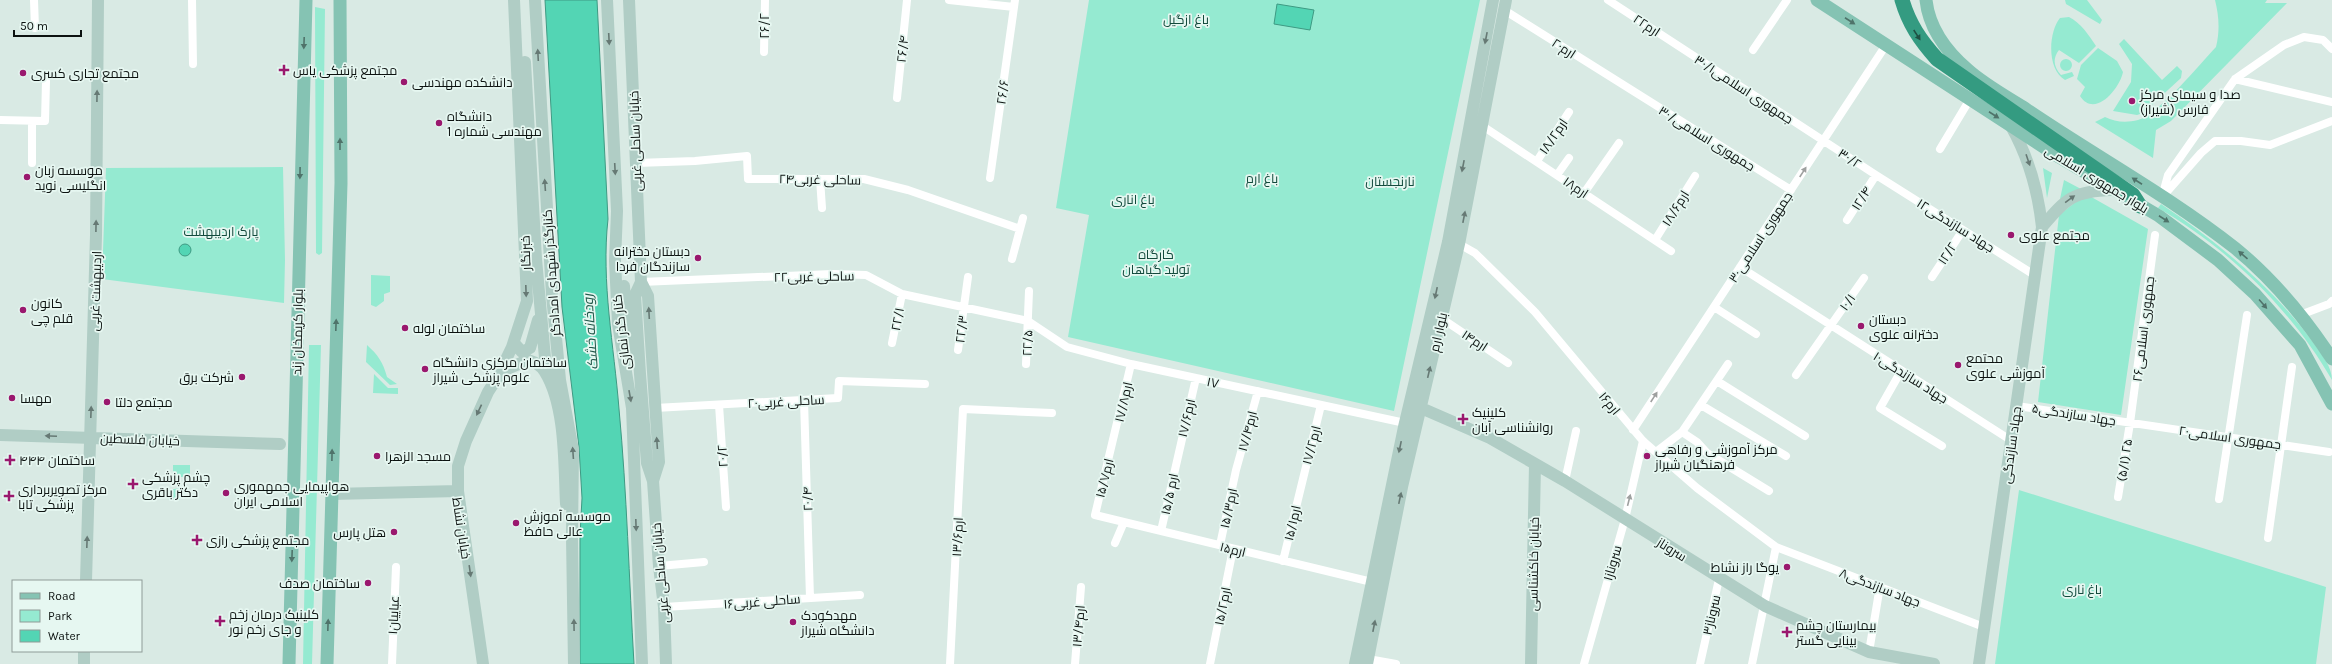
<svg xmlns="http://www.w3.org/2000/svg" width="2332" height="664" font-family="Karla,Cairo,sans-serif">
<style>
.green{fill:#95ead1}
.water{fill:#53d5b4;stroke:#3e9a83}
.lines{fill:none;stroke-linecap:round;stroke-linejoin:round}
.street{stroke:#fff;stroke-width:8}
.secondary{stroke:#b0cdc5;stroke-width:12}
.primary{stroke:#85c3b3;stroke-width:13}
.highway{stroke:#349b81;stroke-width:15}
.oneway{fill:#4f736a}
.oneway2{fill:#1e5043}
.oneway3{fill:#667974}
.oneway4{fill:#9ea09f}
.poi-dot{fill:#9a186e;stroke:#e6f7f1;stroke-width:1.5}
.labels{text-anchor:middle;stroke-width:3.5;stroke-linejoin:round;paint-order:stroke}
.park-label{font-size:13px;fill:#124a3c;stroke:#e6f7f1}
.street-label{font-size:13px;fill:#0c1210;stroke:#e6f7f1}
.poi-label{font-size:13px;fill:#0c1210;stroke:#e6f7f1;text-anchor:start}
.water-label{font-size:14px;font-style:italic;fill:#23584a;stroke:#e6f7f1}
</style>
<rect width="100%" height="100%" fill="#d9eae4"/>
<path class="green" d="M1089 0H1480L1394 411 1068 337 1089 215 1056 208Z
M2065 0H2087L2102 20 2100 24 2066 4Z
M2215 0H2267L2265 3H2287L2171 121 2156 130 2153 158 2095 122 2105 117C2115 122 2126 123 2138 120 2159 114 2200 64 2216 47 2220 31 2219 16 2215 0Z
M315 7 325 9 322 253 319 255 316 253Z
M2069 17C2081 23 2088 34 2096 46L2079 63 2059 50C2052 59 2054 67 2061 75L2072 72 2074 76 2065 80C2047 70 2048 33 2060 18Z
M2124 39 2162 80 2177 66 2182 71 2181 78 2143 113 2137 115 2113 111 2131 82 2132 64 2119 44Z
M2098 48 2117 61 2123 72C2120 88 2095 119 2080 96L2085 87 2077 79 2081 65Z
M2060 65a6 6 0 1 1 12 0a6 6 0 1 1-12 0Z
M283 167 285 260 284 303 102 279 106 168Z
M2043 168 2052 173 2047 198Z
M2064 180 2081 189 2060 199Z
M2086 194 2148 229 2121 415 2038 402 2059 215Z
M2161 204C2219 243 2274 288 2315 345 2322 355 2332 367 2332 380 2291 309 2229 249 2158 208Z
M371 275 390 276V292L384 294V301L376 307 371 305Z
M309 345H321L312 664H303Z
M367 345C378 355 383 362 387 377L397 384 390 385 366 362Z
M374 374 388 388H398V394L373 393Z
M173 465H190V477H179L173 471Z
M181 488 180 500H170L164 496 167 490Z
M2019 490 2326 587 2316 664H1995Z"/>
<path class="water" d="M545 0H597L608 219C601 283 614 345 619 409 627 494 629 579 634 664H580V536L582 498 579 447 562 307Z
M1277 4 1314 10 1310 30 1274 24Z
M179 250a6 6 0 1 1 12 0a6 6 0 1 1-12 0Z"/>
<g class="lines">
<path class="street" d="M34 0 35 28
M192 0 193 64
M949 0 1014 7
M1608 0 1876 175 2036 276
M1504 10 1791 190
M1753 50 1787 0
M764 52 765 0
M2235 79 2332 102
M897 98 907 0
M0 120 45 121 46 81
M1481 125 1671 251
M1940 149 1970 99
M1537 161 1569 112
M32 163V121
M636 163 695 161 747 156 748 179H864L908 190 1020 229
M1557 175 1569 158
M990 178 1015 0
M820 179 822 208
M1584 193 1619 143
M2164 195 2201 153 2215 141H2241L2270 145 2332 121
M2162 197 2168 175 2235 79 2284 45 2304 37 2323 40 2332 49
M1847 220 1876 175
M1655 240 1695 176
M1459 244 1475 253 1535 312 1643 441 1697 488 1776 547 1984 627
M1012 259 1023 218
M1740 267 2012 441
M1932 277 1963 230
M641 282 832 274 866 275 902 294 1028 321 1067 347 1131 364 1405 423
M1714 307 1756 334
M2300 315 2329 304 2332 301
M1441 318 1508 363
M892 343 902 294
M958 350 968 277
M1026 364 1029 291
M1131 364 1095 515 1376 583
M1901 371 1880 408 1942 446
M1796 375 1864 278
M1717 381 1805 436
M804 400 810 598
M719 405 726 507
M1701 405 1786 456
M2017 406 2329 452
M655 408 838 398 839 381 925 384
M1633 430 1886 45
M1682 432 1697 442 1707 453 1769 491
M1656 452 1682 432 1728 364
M1565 481 1576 431
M2118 497 2130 423 2155 235
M2219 499 2247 315
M1161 531 1196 378
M2268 538 2292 367
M1115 543 1124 522
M1220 545 1236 470 1258 391
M1283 561 1321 405
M659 566 704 562
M664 607 860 595
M1869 652 1880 586
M1368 659 1396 664
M392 664 396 567
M950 664 963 409 1052 413
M1075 664 1081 587
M1210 664 1233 549
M1584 664 1625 519 1643 441
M1700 664 1719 579
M1752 664 1776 547"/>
<path class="secondary" d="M535 0 552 295 560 380 573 450 572 537 574 664
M607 0 617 211 615 261 618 324 632 408 642 664
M629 0 641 282 648 296 659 462 653 481
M525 62 536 259 545 358 550 381
M2042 227C2066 198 2074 191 2112 190
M641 282 635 295 640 374 647 463 653 481 659 566 664 607 666 664
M624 286 628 338 634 356
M514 343 522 352 530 348 538 320
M500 376 507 369 528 360C535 362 541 365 545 372 566 406 564 465 566 504
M1421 408 1490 438 1565 481 1765 606 1869 652 1934 664
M0 435 280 444
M332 494 458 491
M86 581 96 235 98 0
M84 664V651
M483 664 458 491V466L466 441 488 392 497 378 512 347 527 301 514 0
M1355 664 1404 427 1448 242 1493 0
M1367 664 1402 487 1459 244 1506 0
M1531 664 1535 464
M1979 664 2042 227C2038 190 2029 158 2011 126"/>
<path class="primary" d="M1817 0 2059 157 2159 216 2218 260 2255 294 2300 345 2332 404
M1926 0C1929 28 1947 52 1968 70 1985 85 2007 97 2026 109 2095 156 2169 196 2235 248 2273 279 2305 318 2332 359
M289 664 306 0
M327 664 341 183 340 0"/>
<path class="highway" d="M1902 0C1909 24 1920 40 1937 59L2133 195 2140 206"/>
</g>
<defs><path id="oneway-solid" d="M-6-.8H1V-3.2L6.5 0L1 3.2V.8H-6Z"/></defs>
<g class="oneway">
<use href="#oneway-solid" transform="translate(1850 21) rotate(33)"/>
<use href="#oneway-solid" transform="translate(304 43) rotate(92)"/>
<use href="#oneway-solid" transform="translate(1994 115) rotate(33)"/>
<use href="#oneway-solid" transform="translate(340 144) rotate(-90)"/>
<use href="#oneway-solid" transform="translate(300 173) rotate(91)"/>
<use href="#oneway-solid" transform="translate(2137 181) rotate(-147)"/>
<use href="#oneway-solid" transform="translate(2164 219) rotate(33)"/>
<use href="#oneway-solid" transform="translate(2243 255) rotate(-139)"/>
<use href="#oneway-solid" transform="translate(2263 304) rotate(49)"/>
<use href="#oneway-solid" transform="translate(336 325) rotate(-88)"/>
<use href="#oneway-solid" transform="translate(332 455) rotate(-89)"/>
<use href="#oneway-solid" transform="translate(292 556) rotate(92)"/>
<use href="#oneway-solid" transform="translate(328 625) rotate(-88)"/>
</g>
<use class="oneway2" href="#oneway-solid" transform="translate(1917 35) rotate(57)"/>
<g class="oneway3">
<use href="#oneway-solid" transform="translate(1486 38) rotate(101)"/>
<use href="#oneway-solid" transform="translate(609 39) rotate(87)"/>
<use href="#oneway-solid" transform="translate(538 55) rotate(-93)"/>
<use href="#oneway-solid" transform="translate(97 96) rotate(-89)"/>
<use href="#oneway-solid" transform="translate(2028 160) rotate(71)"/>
<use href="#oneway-solid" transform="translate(1463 166) rotate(101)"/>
<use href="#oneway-solid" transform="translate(615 169) rotate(87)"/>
<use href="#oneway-solid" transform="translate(545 185) rotate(-94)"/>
<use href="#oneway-solid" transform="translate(2070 199) rotate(-36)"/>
<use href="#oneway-solid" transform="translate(1464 217) rotate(-79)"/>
<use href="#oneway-solid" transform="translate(96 226) rotate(-89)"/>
<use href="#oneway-solid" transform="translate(526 291) rotate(88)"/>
<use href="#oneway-solid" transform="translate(1436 293) rotate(102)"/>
<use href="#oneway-solid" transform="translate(649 313) rotate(-93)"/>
<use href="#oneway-solid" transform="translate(1429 372) rotate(-77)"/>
<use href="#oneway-solid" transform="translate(630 396) rotate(80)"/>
<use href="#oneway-solid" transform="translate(479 410) rotate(115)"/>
<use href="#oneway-solid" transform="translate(91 412) rotate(-88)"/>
<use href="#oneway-solid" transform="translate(51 436) rotate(-178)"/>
<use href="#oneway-solid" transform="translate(657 443) rotate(-94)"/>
<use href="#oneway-solid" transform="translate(1400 447) rotate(102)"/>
<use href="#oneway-solid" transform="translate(573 453) rotate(-94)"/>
<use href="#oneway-solid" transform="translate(1400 498) rotate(-78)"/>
<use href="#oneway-solid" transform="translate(636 525) rotate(88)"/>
<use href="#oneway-solid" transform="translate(87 542) rotate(-88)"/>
<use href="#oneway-solid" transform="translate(470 571) rotate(82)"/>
<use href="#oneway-solid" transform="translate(574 625) rotate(-91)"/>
<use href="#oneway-solid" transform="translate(1374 626) rotate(-79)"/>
</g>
<g class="oneway4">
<use href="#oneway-solid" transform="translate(1803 172) rotate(-57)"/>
<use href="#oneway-solid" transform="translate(1654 397) rotate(-57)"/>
<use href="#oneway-solid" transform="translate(1629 500) rotate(-76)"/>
</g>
<g class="poi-dot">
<path d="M282 64h4v4h4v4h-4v4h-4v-4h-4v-4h4z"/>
<circle cx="23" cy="73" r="4"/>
<circle cx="404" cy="82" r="4"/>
<circle cx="2132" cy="101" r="4"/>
<circle cx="439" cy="123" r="4"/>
<circle cx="27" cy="177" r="4"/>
<circle cx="2011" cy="235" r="4"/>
<circle cx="698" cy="258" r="4"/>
<circle cx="23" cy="310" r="4"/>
<circle cx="1861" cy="326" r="4"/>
<circle cx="405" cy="328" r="4"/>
<circle cx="1958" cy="365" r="4"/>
<circle cx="425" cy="369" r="4"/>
<circle cx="242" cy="377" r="4"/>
<circle cx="12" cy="398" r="4"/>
<circle cx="107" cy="402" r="4"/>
<path d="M1461 413h4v4h4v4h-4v4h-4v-4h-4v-4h4z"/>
<circle cx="377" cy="456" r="4"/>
<circle cx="1647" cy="456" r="4"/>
<path d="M8 454h4v4h4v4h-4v4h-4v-4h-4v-4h4z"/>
<path d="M131 478h4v4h4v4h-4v4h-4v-4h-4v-4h4z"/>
<circle cx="226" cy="493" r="4"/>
<path d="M7 490h4v4h4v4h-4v4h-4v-4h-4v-4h4z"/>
<circle cx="516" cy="523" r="4"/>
<circle cx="394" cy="532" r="4"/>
<path d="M195 534h4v4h4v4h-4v4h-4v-4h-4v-4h4z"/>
<circle cx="1787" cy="567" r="4"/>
<circle cx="368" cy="583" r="4"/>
<path d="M218 615h4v4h4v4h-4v4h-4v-4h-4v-4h4z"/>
<circle cx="793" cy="622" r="4"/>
<path d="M1785 626h4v4h4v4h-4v4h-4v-4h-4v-4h4z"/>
</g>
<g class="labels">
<g class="park-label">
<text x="1186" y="24">باغ ازگیل</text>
<text x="1262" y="183">باغ ارم</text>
<text x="1390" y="186">نارنجستان</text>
<text x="1133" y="204">باغ اناری</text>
<text x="221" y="236">پارک اردیبهشت</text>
<text x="1156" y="259">کارگاه<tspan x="1156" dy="15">تولید گیاهان</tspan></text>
<text x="2082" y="594">باغ ناری</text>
</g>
<g class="street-label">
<text transform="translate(1647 25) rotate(33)" y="5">ارم۲۲</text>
<text transform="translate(764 26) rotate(-90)" y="5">۲۶/۲</text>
<text transform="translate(1564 48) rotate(33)" y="5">ارم۲۰</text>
<text transform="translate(902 49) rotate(-84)" y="5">۲۶/۴</text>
<text transform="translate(1744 89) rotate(33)" y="5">۳۰/۱جمهوری اسلامی</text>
<text transform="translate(1002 92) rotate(-82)" y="5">۲۶/۶</text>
<text transform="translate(1553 136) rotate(-56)" y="5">۱۸/۲ارم</text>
<text transform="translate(1707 138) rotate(32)" y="5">۳۰/جمهوری اسلامی</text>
<text transform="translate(635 141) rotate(-92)" y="5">خیابان ساحلی غربی</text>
<text transform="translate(1850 158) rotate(33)" y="5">۳۰/۲</text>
<text transform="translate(820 179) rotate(1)" y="5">ساحلی غربی۲۴</text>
<text transform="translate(2097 179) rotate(31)" y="5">بلوار جمهوری اسلامی</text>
<text transform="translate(1576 187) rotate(34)" y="5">ارم۱۸</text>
<text transform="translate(1861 198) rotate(-58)" y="5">۱۲/۴</text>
<text transform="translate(1675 208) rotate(-58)" y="5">۱۸/۶ارم</text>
<text transform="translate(1956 225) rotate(32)" y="5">جهاد سازندگی۱۲</text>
<text transform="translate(1760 237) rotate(-57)" y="5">جمهوری اسلامی۳۰</text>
<text transform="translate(525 253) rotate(-92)" y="5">خبرنگار</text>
<text transform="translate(1947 253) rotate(-57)" y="5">۱۲/۲</text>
<text transform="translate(551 273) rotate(-94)" y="5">کنارگذر شهدای امدادگر</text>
<text transform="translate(814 276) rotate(-1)" y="5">ساحلی غربی۲۲</text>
<text transform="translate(95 291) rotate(-88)" y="5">اردیبهشت غربی</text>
<text transform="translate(1847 302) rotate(-55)" y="5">۱۰/۱</text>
<text transform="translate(897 319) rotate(-79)" y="5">۲۲/۱</text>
<text transform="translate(961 329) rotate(-83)" y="5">۲۲/۳</text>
<text transform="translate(2143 329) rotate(-83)" y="5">جمهوری اسلامی۲۶</text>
<text transform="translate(297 332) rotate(-89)" y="5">بلوار کریمخان زند</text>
<text transform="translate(621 332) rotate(-97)" y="5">کنار گذر نمازی</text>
<text transform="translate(1438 332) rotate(-77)" y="5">بلوار ارم</text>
<text transform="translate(1475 340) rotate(33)" y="5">ارم۱۴</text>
<text transform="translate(1027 343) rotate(-88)" y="5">۲۲/۵</text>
<text transform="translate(1911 377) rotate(32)" y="5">جهاد سازندگی۱۰</text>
<text transform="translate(1213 382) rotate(12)" y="5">۱۷</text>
<text transform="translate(786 401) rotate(-3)" y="5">ساحلی غربی۲۰</text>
<text transform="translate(1123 402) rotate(-77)" y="5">ارم۱۷/۸</text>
<text transform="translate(1610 403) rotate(50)" y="5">ارم۱۶</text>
<text transform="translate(2074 414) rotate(9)" y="5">جهاد سازندگی۵</text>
<text transform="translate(1186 418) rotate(-77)" y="5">ارم۱۷/۶</text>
<text transform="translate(1247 431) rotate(-75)" y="5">ارم۱۷/۴</text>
<text transform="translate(2230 437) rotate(8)" y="5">جمهوری اسلامی۲۰</text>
<text transform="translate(140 439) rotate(2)" y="5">خیابان فلسطین</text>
<text transform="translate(1311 445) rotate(-75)" y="5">ارم۱۷/۲</text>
<text transform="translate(2011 445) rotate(-82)" y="5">جهاد سازندگی</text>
<text transform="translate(722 456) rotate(-94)" y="5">۲۰/۲</text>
<text transform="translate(2124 460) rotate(-81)" y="5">(۵/۱) ۲۵</text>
<text transform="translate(1104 478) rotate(-76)" y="5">ارم۱۵/۷</text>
<text transform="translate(1169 494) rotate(-78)" y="5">ارم ۱۵/۵</text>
<text transform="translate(807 499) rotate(-92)" y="5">۲۰/۴</text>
<text transform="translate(1228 508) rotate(-78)" y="5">ارم۱۵/۳</text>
<text transform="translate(1292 523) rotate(-77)" y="5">ارم۱۵/۱</text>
<text transform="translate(462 528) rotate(81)" y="5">خیابان نشاط</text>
<text transform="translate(957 537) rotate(-87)" y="5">۱۳/۶ارم</text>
<text transform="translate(1233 549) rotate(14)" y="5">ارم۱۵</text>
<text transform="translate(1672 549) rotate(32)" y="5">سروناز</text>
<text transform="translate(1612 563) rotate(-74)" y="5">سروناز۱</text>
<text transform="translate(1533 564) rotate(-89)" y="5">خیابان خاکشناسی</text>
<text transform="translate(660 573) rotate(-95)" y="5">خیابان ساحلی غربی</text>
<text transform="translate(1880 587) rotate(21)" y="5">جهاد سازندگی۸</text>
<text transform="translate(762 601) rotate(-4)" y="5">ساحلی غربی۱۶</text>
<text transform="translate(1222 606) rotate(-79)" y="5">۱۵/۲ارم</text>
<text transform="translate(393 615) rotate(-87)" y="5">عباییان۱</text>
<text transform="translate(1711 615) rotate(-77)" y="5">سروناز۳</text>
<text transform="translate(1078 626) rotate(-85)" y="5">۱۳/۴ارم</text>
</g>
<g class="poi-label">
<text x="293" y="75">مجتمع پزشکی یاس</text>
<text x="31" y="78">مجتمع تجاری کسری</text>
<text x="412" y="87">دانشکده مهندسی</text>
<text x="2140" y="99">صدا و سیمای مرکز<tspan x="2140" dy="15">فارس (شیراز)</tspan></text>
<text x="447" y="121">دانشگاه<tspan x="447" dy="15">مهندسی شماره 1</tspan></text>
<text x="35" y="175">موسسه زبان<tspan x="35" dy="15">انگلیسی نوید</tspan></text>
<text x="2019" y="240">مجتمع علوی</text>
<text x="690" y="256" text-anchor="end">دبستان دخترانه<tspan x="690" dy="15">سازندگان فردا</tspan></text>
<text x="31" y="308">کانون<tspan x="31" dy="15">قلم چی</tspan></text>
<text x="1869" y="324">دبستان<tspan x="1869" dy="15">دخترانه علوی</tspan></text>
<text x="413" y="333">ساختمان لوله</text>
<text x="1966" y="363">محتمع<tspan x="1966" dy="15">آموزشی علوی</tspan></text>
<text x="433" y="367">ساختمان مرکزی دانشگاه<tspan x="433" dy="15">علوم پزشکی شیراز</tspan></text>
<text x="234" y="382" text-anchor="end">شرکت برق</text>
<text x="20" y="403">مهسا</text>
<text x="115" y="407">مجتمع دلتا</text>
<text x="1472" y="417">کلینیک<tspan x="1472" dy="15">روانشناسی آبان</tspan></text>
<text x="1655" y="454">مرکز آموزشی و رفاهی<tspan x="1655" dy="15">فرهنگیان شیراز</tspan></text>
<text x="385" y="461">مسجد الزهرا</text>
<text x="19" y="465">ساختمان ۴۴۴</text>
<text x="142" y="482">چشم پزشکی<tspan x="142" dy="15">دکتر باقری</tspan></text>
<text x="234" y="491">هواپیمایی جمهموری<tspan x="234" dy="15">اسلامی ایران</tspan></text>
<text x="18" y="494">مرکز تصویربرداری<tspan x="18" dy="15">پزشکی تابا</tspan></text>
<text x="524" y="521">موسسه آموزش<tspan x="524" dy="15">عالی حافظ</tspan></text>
<text x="386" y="537" text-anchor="end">هتل پارس</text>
<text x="206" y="545">مجتمع پزشکی رازی</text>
<text x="1779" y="572" text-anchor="end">یوگا راز نشاط</text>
<text x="360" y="588" text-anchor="end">ساختمان صدف</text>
<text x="229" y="619">کلینیک درمان زخم<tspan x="229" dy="15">و جای زخم نور</tspan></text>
<text x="801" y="620">مهدکودک<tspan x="801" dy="15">دانشگاه شیراز</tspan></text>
<text x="1796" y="630">بیمارستان چشم<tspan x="1796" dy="15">بینایی گستر</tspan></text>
</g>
<g class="water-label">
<text transform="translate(590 332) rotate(-94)" y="5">رودخانه خشک</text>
</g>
</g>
<rect x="12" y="580" width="130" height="72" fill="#e6f7f1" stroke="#8f9b97"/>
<rect x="20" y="593" width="20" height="6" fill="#85c3b3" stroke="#8f9b97"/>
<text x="48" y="600" font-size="12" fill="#0c1210">Road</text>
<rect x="20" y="610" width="20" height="12" fill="#95ead1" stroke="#8f9b97"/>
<text x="48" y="620" font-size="12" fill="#0c1210">Park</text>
<rect x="20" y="630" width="20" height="12" fill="#53d5b4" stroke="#8f9b97"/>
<text x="48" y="640" font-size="12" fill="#0c1210">Water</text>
<path d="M14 30v6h67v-6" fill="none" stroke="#0c1210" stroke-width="2"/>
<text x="20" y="30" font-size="12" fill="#0c1210" stroke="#e6f7f1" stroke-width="3" paint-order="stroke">50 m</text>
</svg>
